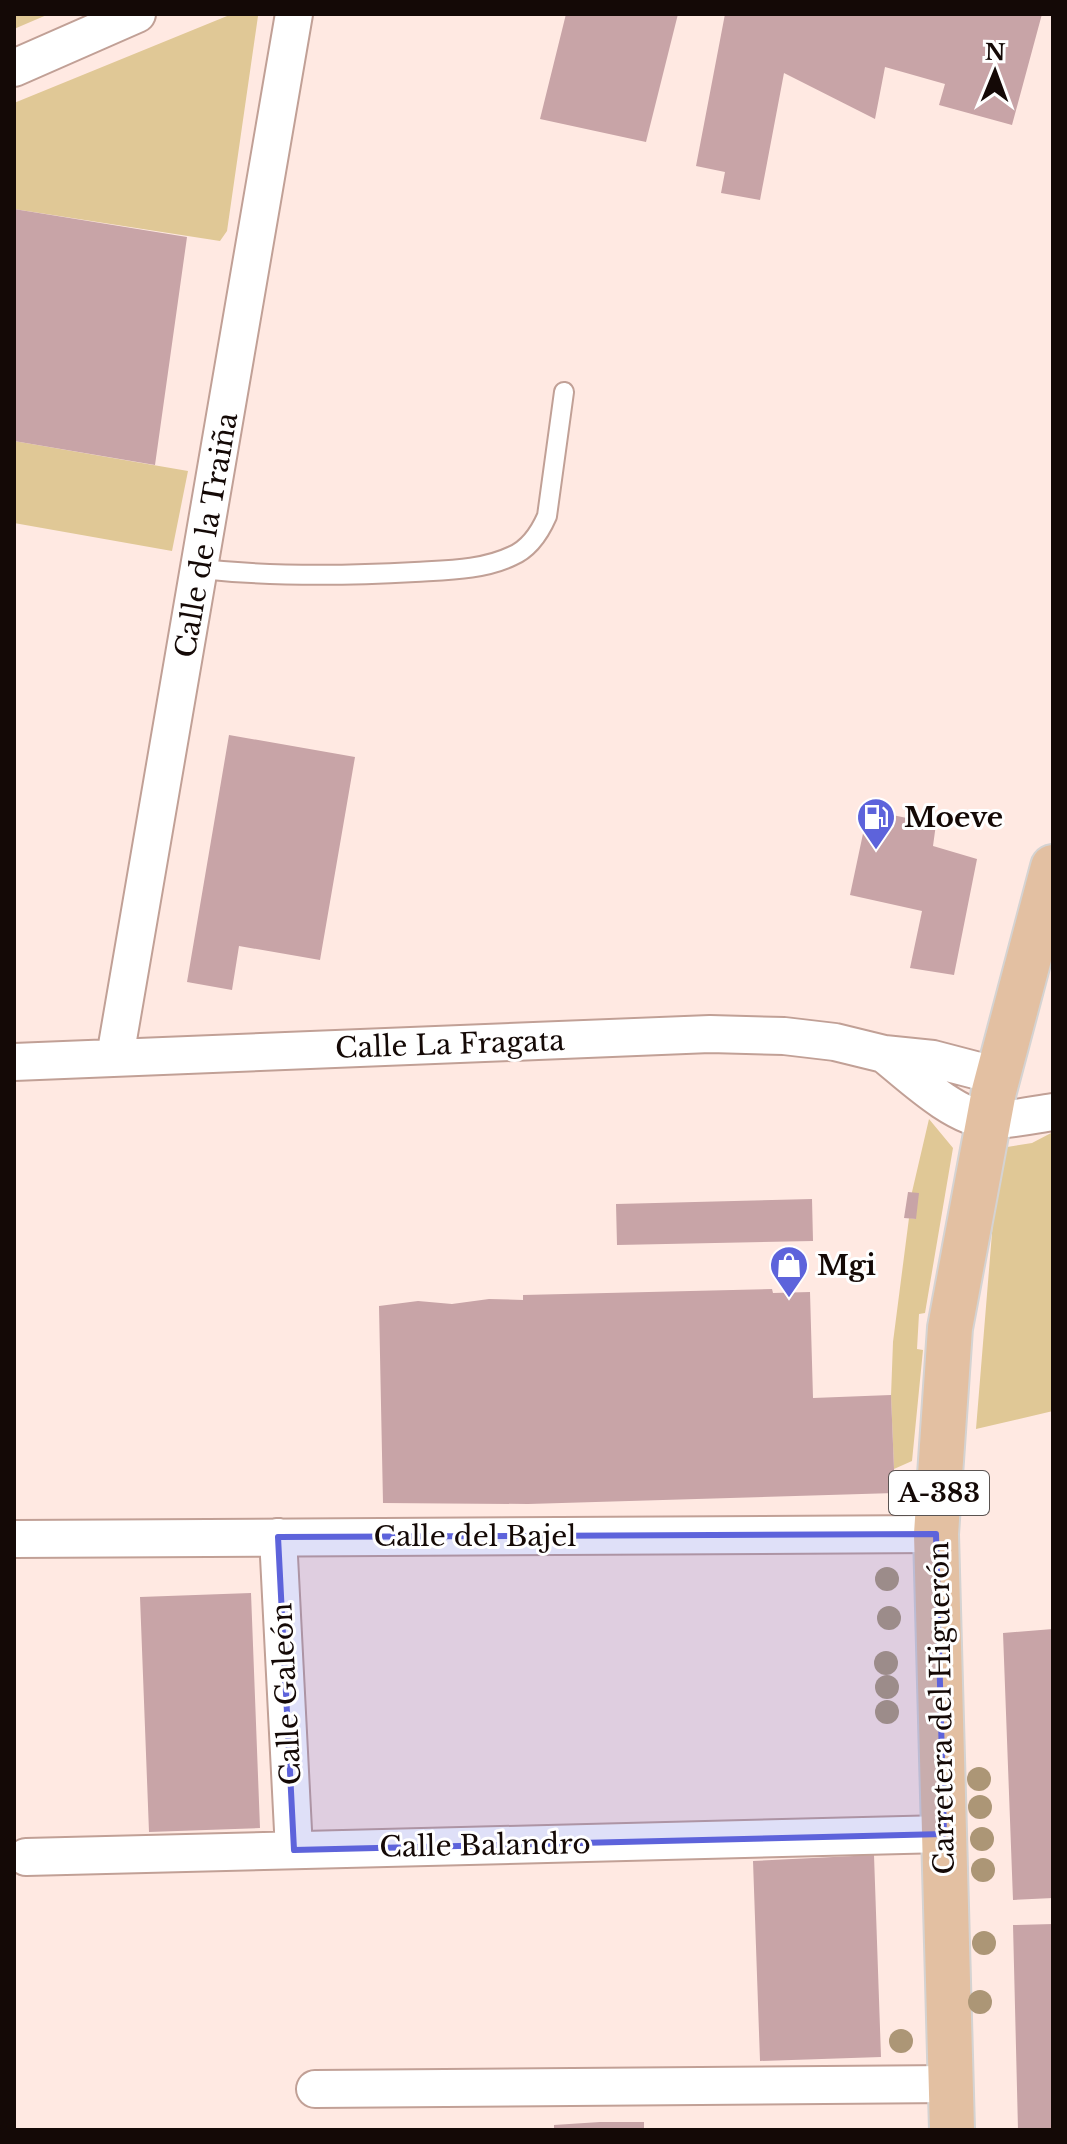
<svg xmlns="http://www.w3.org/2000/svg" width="1067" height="2144" font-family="'Libre Baskerville',serif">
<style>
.green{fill:#e0c896}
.building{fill:#c8a4a7}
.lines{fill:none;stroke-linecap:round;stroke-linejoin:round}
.service-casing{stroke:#c1a096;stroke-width:22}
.minor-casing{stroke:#c1a096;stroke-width:40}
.primary-casing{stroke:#d5d3d2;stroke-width:48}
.service{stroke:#fff;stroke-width:18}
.minor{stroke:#fff;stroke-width:36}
.primary{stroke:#e3c0a2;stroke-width:44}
.tree{fill:#ac9676}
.marked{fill:#5d63db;fill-opacity:0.2;stroke:#5d63db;stroke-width:6;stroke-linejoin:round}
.labels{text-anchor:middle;stroke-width:6;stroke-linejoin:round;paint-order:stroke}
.shield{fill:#fff;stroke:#5a5351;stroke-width:2}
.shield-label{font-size:26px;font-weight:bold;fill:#140906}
.street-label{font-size:28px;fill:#140906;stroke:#fff}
.poi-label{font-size:28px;font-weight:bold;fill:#140906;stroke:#fff;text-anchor:start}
</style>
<rect width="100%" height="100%" fill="#ffe9e2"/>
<path class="green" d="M14 14H49L14 29Z
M232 14 258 16 227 231 220 241 14 209V103Z
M14 441 188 471 172 551 14 523Z
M929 1119 953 1148 925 1313 919 1314 917 1349 923 1350 912 1461 894 1469 891 1396 893 1342 909 1218 916 1219 912 1192Z
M1053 1132V1411L976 1429 996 1184 1001 1148 1032 1143Z"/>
<path class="building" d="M566 14H678L646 142 540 119Z
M725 14H1042L1012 125 939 105 945 84 885 67 875 119 784 73 760 200 721 193 725 172 696 166Z
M14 209 187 237 155 465 14 441Z
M229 735 355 757 320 960 239 946 232 990 187 982Z
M868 810 936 824 933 846 977 859 954 975 910 968 922 911 850 895Z
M908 1192 919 1193 916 1219 904 1218Z
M812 1199 813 1241 617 1245 616 1204Z
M772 1289 773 1293 810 1292 813 1398 891 1395 895 1493 528 1504 383 1503 379 1306 418 1301 452 1304 489 1299 523 1300V1295Z
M251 1593 260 1828 149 1832 140 1597Z
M1053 1629V1898L1013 1900 1003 1633Z
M874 1855 881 2057 760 2061 753 1861Z
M1053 1924V2130H1018L1013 1925Z
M600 2122H644V2130H554V2125Z"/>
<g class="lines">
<defs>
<path id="service" d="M201 569C274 577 343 576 415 572 447 570 483 570 512 556 529 549 540 532 547 516L564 392"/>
<path id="minor" d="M14 68 137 14
M884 1054C910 1075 956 1119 990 1120 1011 1120 1033 1115 1053 1112
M115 1057 294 14
M14 1062 710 1034 784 1036 835 1042 884 1054 933 1059 998 1076
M278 1537 294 1850
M14 1539 936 1534
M26 1857 944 1834
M315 2089 951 2084"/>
<path id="primary" d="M952 2130 936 1534 950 1328 994 1091 1053 867"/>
</defs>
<use href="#service" class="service-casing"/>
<use href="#minor" class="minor-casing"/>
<use href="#primary" class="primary-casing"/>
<use href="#service" class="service"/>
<use href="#minor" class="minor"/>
<use href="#primary" class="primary"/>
</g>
<g class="tree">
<circle cx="887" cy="1579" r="12"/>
<circle cx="889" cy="1618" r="12"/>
<circle cx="886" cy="1663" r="12"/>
<circle cx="887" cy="1687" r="12"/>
<circle cx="887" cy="1712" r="12"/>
<circle cx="979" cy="1779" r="12"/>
<circle cx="980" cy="1807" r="12"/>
<circle cx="982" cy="1839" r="12"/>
<circle cx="983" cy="1870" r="12"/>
<circle cx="984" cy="1943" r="12"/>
<circle cx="980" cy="2002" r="12"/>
<circle cx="901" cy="2041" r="12"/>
</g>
<path class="marked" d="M936 1534 944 1834 294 1850 278 1537Z"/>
<defs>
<symbol id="fuel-pin" viewBox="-11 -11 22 30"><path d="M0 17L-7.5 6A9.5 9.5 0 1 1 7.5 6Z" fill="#5d63db" stroke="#fff"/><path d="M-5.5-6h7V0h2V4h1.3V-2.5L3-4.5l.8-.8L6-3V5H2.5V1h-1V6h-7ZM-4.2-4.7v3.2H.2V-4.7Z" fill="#fff"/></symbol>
<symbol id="shop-pin" viewBox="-11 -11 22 30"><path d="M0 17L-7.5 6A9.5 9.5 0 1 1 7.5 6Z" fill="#5d63db" stroke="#fff"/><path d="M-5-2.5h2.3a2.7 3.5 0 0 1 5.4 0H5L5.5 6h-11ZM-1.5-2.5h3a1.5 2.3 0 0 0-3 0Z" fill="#fff"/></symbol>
</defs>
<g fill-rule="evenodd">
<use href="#fuel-pin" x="854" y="795" width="44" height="60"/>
<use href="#shop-pin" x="767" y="1243" width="44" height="60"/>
</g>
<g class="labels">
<rect class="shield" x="889" y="1471" width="100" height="44" rx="6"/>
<g class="shield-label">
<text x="939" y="1502">A-383</text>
</g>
<g class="street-label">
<text transform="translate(206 535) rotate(-80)" y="10">Calle de la Traiña</text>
<text transform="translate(450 1044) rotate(-2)" y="10">Calle La Fragata</text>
<text x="475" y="1546">Calle del Bajel</text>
<text transform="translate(286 1694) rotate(-93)" y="10">Calle Galeón</text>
<text transform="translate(941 1708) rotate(-91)" y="10">Carretera del Higuerón</text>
<text transform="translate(485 1845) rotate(-1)" y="10">Calle Balandro</text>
</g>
<g class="poi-label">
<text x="904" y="827">Moeve</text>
<text x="817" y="1275">Mgi</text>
</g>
</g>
<rect width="1067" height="2144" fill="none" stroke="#140906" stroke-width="32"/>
<g transform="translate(995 72) rotate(1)" stroke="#ffffff" stroke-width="6" paint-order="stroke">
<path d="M0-6L14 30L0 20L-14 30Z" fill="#140906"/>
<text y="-12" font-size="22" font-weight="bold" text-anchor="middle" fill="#140906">N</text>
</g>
</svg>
